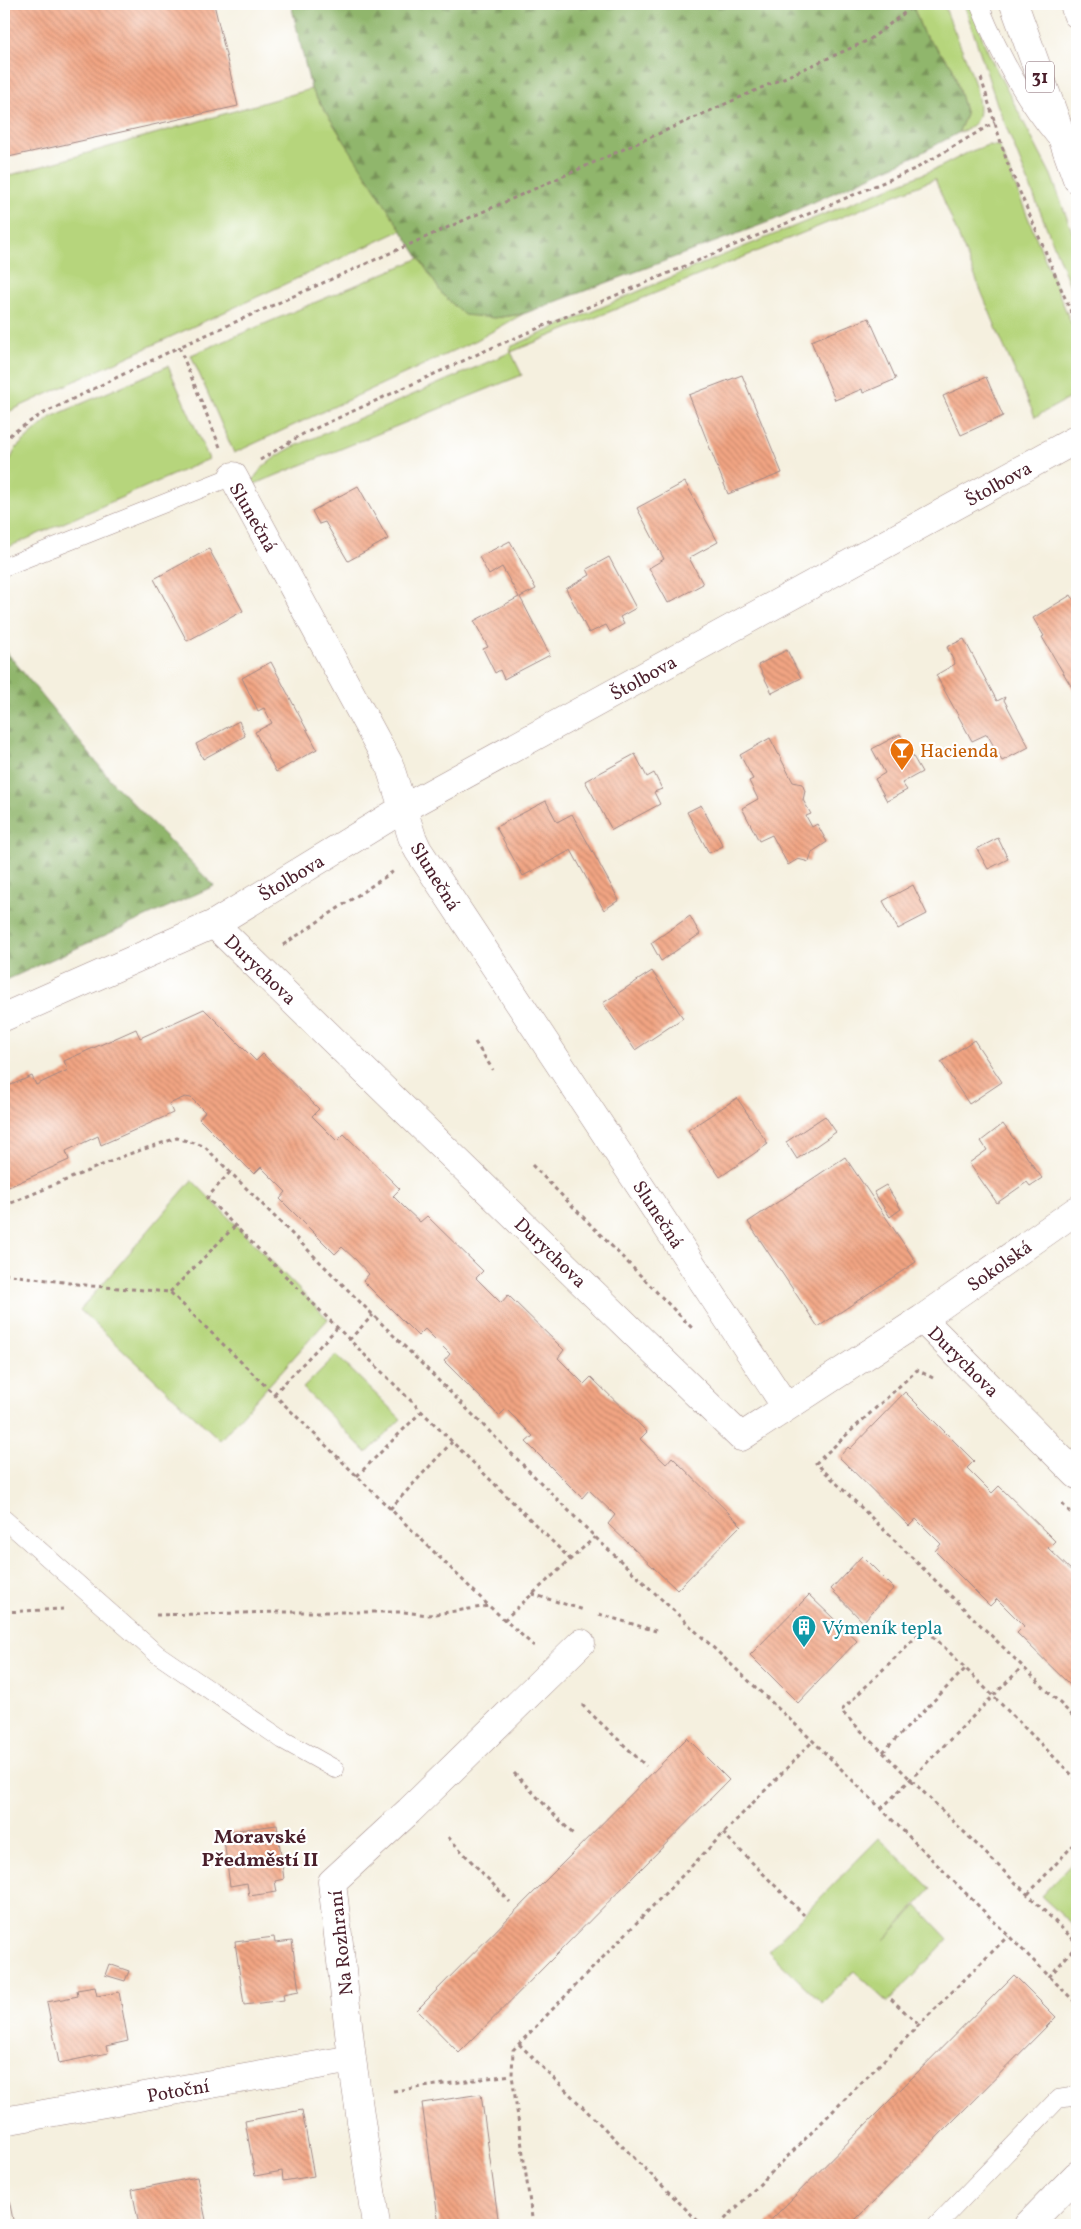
<svg xmlns="http://www.w3.org/2000/svg" width="1081" height="2229" font-family="Vollkorn,serif">
<style>
.green{fill:#b6d57c;stroke:#807a54}
.forest{fill:url(#forest-firs);stroke:#6d6a4c}
.building{fill:url(#building-back-hatch)}
.lines{fill:none;stroke-linecap:round;stroke-linejoin:round}
.service-casing{stroke:#a08885;stroke-width:19}
.minor-casing{stroke:#a08885;stroke-width:29}
.primary-casing{stroke:#a08885;stroke-width:29}
.path{stroke:#a08885;stroke-width:3;stroke-dasharray:4 4;stroke-linecap:butt}
.service{stroke:#fff;stroke-width:18}
.minor{stroke:#fff;stroke-width:28}
.primary{stroke:#fff;stroke-width:28}
.labels{text-anchor:middle;stroke-width:4.5;stroke-linejoin:round;paint-order:stroke}
.shield{fill:#fff;stroke:#80626b;stroke-width:1}
.shield-label{font-size:18px;font-weight:bold;fill:#4a1f2b}
.street-label{font-size:19px;fill:#4a1f2b;stroke:#fff}
.food-label{font-size:19px;fill:#c56008;stroke:#fff;text-anchor:start}
.culture-label{font-size:19px;fill:#0d838f;stroke:#fff;text-anchor:start}
.neighbourhood-label{font-size:20px;font-weight:bold;fill:#4a1f2b;stroke:#fff}
</style>
<defs>
<pattern id="forest-firs" width="22" height="20" patternUnits="userSpaceOnUse" patternTransform="scale(1.25)"><rect width="22" height="20" fill="#90b66c"/><path d="M5 1l3.5 6h-7zM16 11l3.5 6h-7z" fill="#789359"/></pattern>
<pattern id="building-back-hatch" width="6" height="6" patternUnits="userSpaceOnUse" patternTransform="scale(1.25)"><rect width="6" height="6" fill="#f2a583"/><path d="M-1 5l2 2M0 0l6 6M5-1l2 2" fill="none" stroke="#c6866b"/></pattern>
</defs>
<rect width="100%" height="100%" fill="#fff"/>
<filter id="ink" filterUnits="userSpaceOnUse"><feTurbulence type="fractalNoise" baseFrequency=".02" numOctaves="2"/><feDisplacementMap in="SourceGraphic" scale="10" xChannelSelector="R" yChannelSelector="G"/><feConvolveMatrix kernelMatrix="1 2 1 2 8 2 1 2 1" color-interpolation-filters="sRGB"/></filter>
<filter id="wash" filterUnits="userSpaceOnUse"><feTurbulence type="fractalNoise" baseFrequency=".0096" numOctaves="4" result="noise"/><feDisplacementMap in="SourceGraphic" scale="20" xChannelSelector="R" yChannelSelector="G"/><feGaussianBlur stdDeviation="1.12" result="paint"/><feColorMatrix in="noise" values="0 0 0 0 0 0 0 0 0 0 0 0 0 0 0 0 0 1.4 0 .05"/><feComposite in="paint" operator="in"/></filter>
<g filter="url(#wash)">
<rect width="100%" height="100%" fill="#f5f0df"/>
<path class="green" d="M912 4H944C952 31 985 91 978 117 975 125 966 130 958 133L966 115 952 66 923 33Z
M964 4H972L984 43 992 61 1051 175 1077 245V303L997 104Z
M311 89 402 230 8 412 4 416V177Z
M988 145 999 146 1077 338V394L1035 417 1002 342 935 179 511 352 522 375 250 486C258 468 273 458 291 448L511 352 510 347 697 266 940 167 969 152Z
M420 258 442 294 494 318 523 314 477 340 234 453 191 355Z
M168 366 209 459 4 549V473L16 448 51 417Z
M192 1180 328 1319 220 1440 80 1310Z
M336 1355 401 1419 367 1453 303 1388Z
M879 1838 931 1889 884 1940 917 1906 948 1939 888 2002 854 1971 822 2003 768 1951Z
M1077 1858V1929L1041 1896Z"/>
<path class="forest" d="M291 4H912L923 33 952 66 966 115 958 133 919 154 774 220 523 314 494 318 464 315 442 294 311 89Z
M4 649 114 784 214 886 4 981Z"/>
<g id="blocks">
<path class="building" d="M4 4H214L238 106 4 158Z
M869 318 896 379 863 393 862 389 835 400 811 341Z
M742 375 782 473 728 494 689 395Z
M986 377 1003 416 961 435 943 396Z
M685 482 718 542 689 558 703 584 668 603 649 568 664 559 637 508Z
M358 486 388 539 348 561 325 522 319 524 312 511Z
M510 541 536 589 520 597 550 655 504 679 500 670 495 673 483 649 488 647 474 621 519 597 502 567 489 575 479 557Z
M209 549 243 611 187 641 154 579Z
M609 557 636 608 620 617 624 624 610 632 606 625 589 633 566 589 590 575 587 569Z
M1071 595 1077 605V696L1042 637 1044 636 1033 618Z
M964 639 997 701 1005 697 1004 700 1029 747 1002 761 987 734 972 741 936 675 955 664 947 647Z
M787 650 801 678 772 693 758 665Z
M271 662 317 749 276 772 255 732 272 723 264 708 258 711 242 678Z
M239 721 245 736 203 759 196 744Z
M900 734 922 772 902 783 907 790 887 801 875 779 885 773 872 749Z
M770 738 793 782 802 784 805 791 803 800 811 814 806 816 812 827 817 824 827 842 812 852 809 862 798 859 788 865 772 835 759 841 742 808 758 799 749 781 753 779 740 755Z
M635 754 647 777 654 773 662 789 654 792 660 804 612 830 585 781Z
M546 801 557 822 572 814 619 900 604 910 571 850 523 876 496 827Z
M701 805 723 846 709 853 687 812Z
M998 838 1008 859 988 869 977 849Z
M913 885 927 914 898 929 883 901Z
M690 916 700 934 661 961 651 943Z
M652 971 683 1018 635 1050 603 1003Z
M204 1009 256 1061 263 1054 319 1109 312 1116 337 1141 344 1134 400 1189 393 1196 406 1209 420 1222 427 1216 483 1271 476 1278 501 1303 508 1295 564 1350 558 1358 584 1384 591 1377 647 1432 640 1439 666 1464 672 1457 741 1525 677 1590 608 1524 615 1515 589 1490 582 1498 526 1442 533 1436 506 1409 499 1416 444 1361 450 1354 425 1329 418 1336 363 1281 369 1274 356 1260 342 1247 335 1254 280 1199 286 1192 261 1167 254 1174 199 1119 205 1112 191 1098 185 1097 169 1104 173 1113 101 1145 98 1136 66 1151 69 1160 4 1189V1088L32 1076 36 1085 68 1070 64 1061 136 1029 140 1038Z
M974 1040 1002 1082 969 1104 941 1062Z
M737 1098 768 1144 720 1177 688 1130Z
M825 1116 836 1132 797 1159 786 1142Z
M1003 1124 1042 1178 1030 1186 1027 1182 997 1203 969 1163 987 1150 981 1141Z
M845 1157 916 1262 818 1327 748 1222Z
M886 1185 901 1209 890 1217 874 1192Z
M905 1392 974 1461 967 1468 992 1493 999 1486 1055 1541 1048 1548 1075 1574 1077 1572V1684L1073 1688 1017 1633 1024 1626 997 1599 990 1606 935 1551 941 1544 916 1519 909 1526 840 1458V1456L848 1447 850 1449Z
M862 1556 894 1588 863 1622 831 1589Z
M809 1595 857 1641 798 1703 750 1655Z
M687 1738 729 1780 459 2053 417 2010Z
M277 1825 284 1879 275 1881 277 1892 249 1896 247 1883 230 1886 223 1832Z
M274 1937 275 1943 292 1941 299 1991 283 1994 284 2000 244 2005 235 1942Z
M109 1964 129 1971 125 1981 105 1975Z
M1014 1975 1056 2017 850 2225H766Z
M95 1987 97 1996 119 1992 128 2041 106 2046 108 2053 59 2063 47 2002 78 1996 77 1990Z
M481 2094 499 2225H439L422 2103Z
M302 2110 314 2176 283 2181 282 2171 255 2176 245 2121Z
M197 2177 207 2225H139L132 2190Z
M4 2179H5L14 2225H4Z"/>
</g>
</g>
<g filter="url(#ink)">
<use href="#blocks" fill-opacity="0" stroke="#a08885" stroke-width="1"/>
<g class="lines">
<defs>
<path id="service" d="M979 4C998 52 1022 97 1055 137
M4 567 233 476
M4 1519 157 1654 283 1740 335 1769
M937 2225 1058 2099 1077 2096"/>
<path id="minor" d="M233 476 389 764 412 837 418 850 786 1407
M214 924 741 1437 922 1319 1077 1210
M4 1017 214 924 404 808 1077 439
M922 1319 1077 1475
M4 2121 352 2059
M376 2225 352 2059 332 1882 409 1811 581 1643
M1028 2225 1077 2175"/>
<path id="primary" d="M1014 4 1077 179
M1074 4 1077 14"/>
</defs>
<use href="#service" class="service-casing"/>
<use href="#minor" class="minor-casing"/>
<use href="#primary" class="primary-casing"/>
<path class="path" d="M981 78 1007 162 1077 326
M4 442 11 434 40 415 179 347
M220 447 179 347 869 40 916 4
M260 460 303 434 489 349 917 168 995 122
M283 945 394 871
M475 1042 493 1070
M532 1165 693 1329
M230 1172 207 1198 571 1560
M4 1206 126 1155 177 1138 204 1146 595 1537 813 1741 1077 2004
M4 1274 92 1286 170 1292 489 1606 534 1646
M170 1292 235 1226
M349 1340 373 1315
M933 1378 917 1370 816 1463 1077 1720
M274 1394 337 1328
M357 1476 421 1412
M1062 1504 1077 1519
M390 1509 452 1442
M532 1594 584 1610
M4 1612 63 1609
M599 1614 656 1631
M156 1615 281 1612H403L429 1615 489 1606
M504 1620 595 1537
M582 1705 646 1766
M883 1752 966 1668
M514 1773 574 1835
M1077 1780 925 1628 841 1711 1077 1943
M881 1809 1022 1667
M723 1833 804 1915
M448 1837 510 1902
M1028 1894 1077 1841
M1049 1977 1077 1945
M891 1999 919 2025
M519 2044 702 2225
M393 2091 511 2075
M533 2225 512 2075 513 2050 813 1741
M719 2225 1008 1936"/>
<use href="#service" class="service"/>
<use href="#minor" class="minor"/>
<use href="#primary" class="primary"/>
</g>
</g>
<defs>
<symbol id="bar-pin" viewBox="-11 -11 22 30"><path d="M0 17L-7.5 6A9.5 9.5 0 1 1 7.5 6Z" fill="#e8710a" stroke="#fff"/><path d="M-6-5H6L.8 .8V4.5H3.5V6h-7V4.5H-.8V.8Z" fill="#fff"/></symbol>
<symbol id="building-pin" viewBox="-11 -11 22 30"><path d="M0 17L-7.5 6A9.5 9.5 0 1 1 7.5 6Z" fill="#0f9aa8" stroke="#fff"/><path d="M-4-6H4V6H1V3H-1V6H-4ZM-2.5-4.3h1.7v1.8h-1.7ZM.8-4.3h1.7v1.8H.8ZM-2.5-1h1.7V.8h-1.7ZM.8-1h1.7V.8H.8Z" fill="#fff"/></symbol>
</defs>
<g fill-rule="evenodd">
<use href="#bar-pin" x="888" y="736" width="28" height="38"/>
<use href="#building-pin" x="790" y="1613" width="28" height="38"/>
</g>
<g class="labels">
<rect class="shield" x="1026" y="61.5" width="28" height="31" rx="4"/>
<g class="shield-label">
<text x="1040" y="83">31</text>
</g>
<g class="street-label">
<text transform="translate(998 483) rotate(-29)" y="7">Štolbova</text>
<text transform="translate(254 517) rotate(60)" y="7">Slunečná</text>
<text transform="translate(643 677) rotate(-29)" y="7">Štolbova</text>
<text transform="translate(436 876) rotate(58)" y="7">Slunečná</text>
<text transform="translate(291 877) rotate(-31)" y="7">Štolbova</text>
<text transform="translate(261 969) rotate(44)" y="7">Durychova</text>
<text transform="translate(659 1214) rotate(57)" y="7">Slunečná</text>
<text transform="translate(551 1252) rotate(44)" y="7">Durychova</text>
<text transform="translate(999 1265) rotate(-35)" y="7">Sokolská</text>
<text transform="translate(964 1361) rotate(45)" y="7">Durychova</text>
<text transform="translate(340 1943) rotate(-96)" y="7">Na Rozhraní</text>
<text transform="translate(178 2090) rotate(-10)" y="7">Potoční</text>
</g>
<g class="food-label">
<text x="920" y="757">Hacienda</text>
</g>
<g class="culture-label">
<text x="822" y="1634">Výmeník tepla</text>
</g>
<g class="neighbourhood-label">
<text x="260" y="1843">Moravské<tspan x="260" dy="23">Předměstí II</tspan></text>
</g>
</g>
<rect width="1081" height="2229" fill="none" stroke="#fff" stroke-width="20"/>
</svg>
